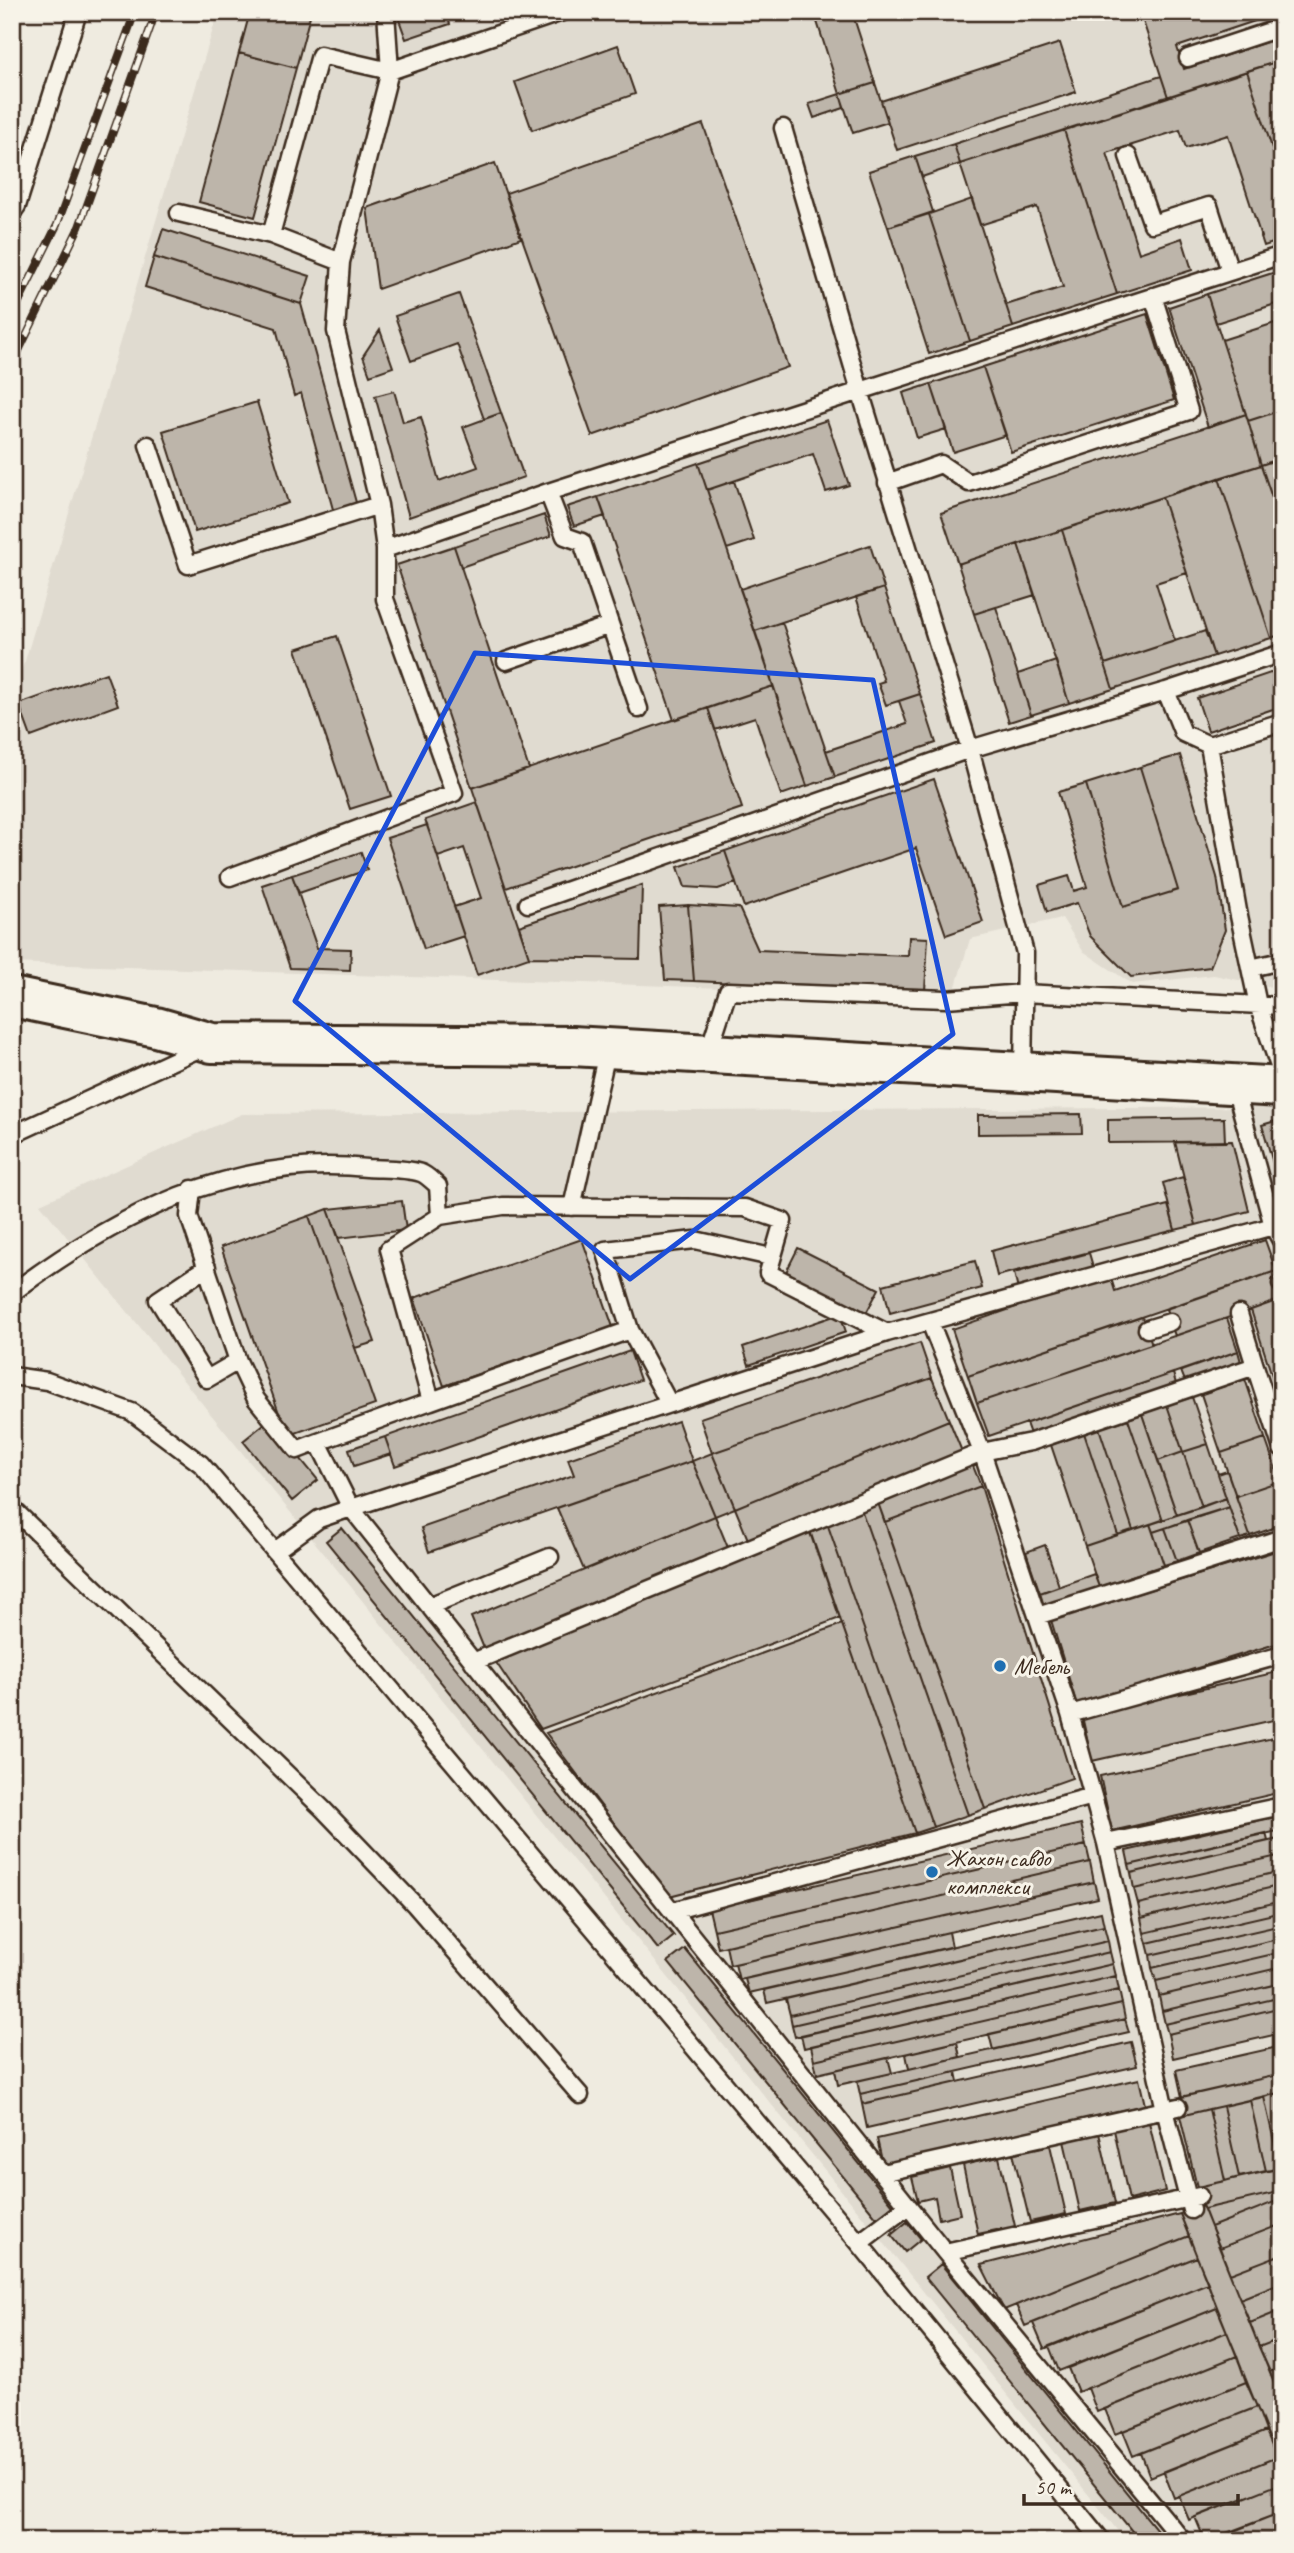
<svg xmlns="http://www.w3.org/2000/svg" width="1294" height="2553" font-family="Caveat,sans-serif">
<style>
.built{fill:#e0dbd0}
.building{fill:#bdb5aa;stroke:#3b2a1e;stroke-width:2}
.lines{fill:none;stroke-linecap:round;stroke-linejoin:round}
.service-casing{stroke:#3b2a1e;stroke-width:21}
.secondary-casing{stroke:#3b2a1e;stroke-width:44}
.service{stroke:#f7f3e8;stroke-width:16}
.secondary{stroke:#f7f3e8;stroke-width:38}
.rail-casing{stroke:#3b2a1e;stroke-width:8}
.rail{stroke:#f7f3e8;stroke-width:5;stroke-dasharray:16;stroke-linecap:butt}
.marked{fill:none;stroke:#1d4ed8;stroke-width:5;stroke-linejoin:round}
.poi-dot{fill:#1f6fb2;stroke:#f7f3e8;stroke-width:2.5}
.labels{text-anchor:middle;stroke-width:6;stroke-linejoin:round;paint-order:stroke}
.poi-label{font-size:24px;fill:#3b2a1e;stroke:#f7f3e8;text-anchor:start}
</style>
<rect width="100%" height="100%" fill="#efebe0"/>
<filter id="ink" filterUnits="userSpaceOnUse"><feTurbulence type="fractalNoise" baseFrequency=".0143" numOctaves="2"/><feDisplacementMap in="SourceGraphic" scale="14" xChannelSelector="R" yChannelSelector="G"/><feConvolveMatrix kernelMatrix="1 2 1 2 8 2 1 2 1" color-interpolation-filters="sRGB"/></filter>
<g filter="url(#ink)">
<path class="built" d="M218 12H1282V989L1214 975 1132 984 1083 951 1062 918 970 939 953 996 12 963V691L25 661Z
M1282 1107V2541H1126L40 1204 242 1114Z"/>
<path class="building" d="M250 12H311L296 68 239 53Z
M413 12H446L450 24 406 39 398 17Z
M814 12H852L875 83 840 94Z
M1140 12H1282L1177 47 1184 69 1282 37V60L1168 97Z
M1060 43 1076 92 897 150 881 101Z
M618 45 635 94 532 130 515 82Z
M239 53 296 68 255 217 199 202Z
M1282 60V179L1247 71Z
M1247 71 1282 179V240L1264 246 1228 135 1186 148 1180 130 1107 153 1139 253 1182 238 1192 270 1117 294 1064 130Z
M1161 76 1168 97 960 164 954 144Z
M875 83 888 122 853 133 840 94Z
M840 94 844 108 814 118 809 104Z
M703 124 788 367 592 436 506 193Z
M1064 130 1117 294 1013 327 1006 305 1063 287 1037 207 980 225 960 164Z
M954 144 960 164 922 177 915 156Z
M915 156 933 212 888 227 869 171Z
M495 163 521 238 378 289 367 208Z
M972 199 1013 327 970 341 929 214Z
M929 214 970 341 929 354 888 227Z
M163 229 310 276 301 304 154 257Z
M154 257 301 304 357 506 334 513 301 393 294 396 276 328 145 287Z
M1282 270V302L1216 323 1207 294Z
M459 294 501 413 484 419 457 344 411 361 395 316Z
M1207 294 1246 414 1208 427 1169 307Z
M1147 314 1174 400 1011 452 983 367Z
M1278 322 1282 335V410L1248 421 1222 340Z
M380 330 393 367 370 375 363 356Z
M983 367 1006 435 953 452 931 384Z
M931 384 946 429 917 438 903 393Z
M394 391 403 422 421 417 439 481 478 467 463 427 501 413 524 477 409 517 375 396Z
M257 402 288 503 195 532 163 431Z
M1282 410V458L1261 465 1248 421Z
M1246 414 1261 465 958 564 941 513Z
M827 420 849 485 826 492 813 454 707 490 698 463Z
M1282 458V495L1272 498 1261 465Z
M698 463 773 686 674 720 598 497Z
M1261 465 1282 527V634L1271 638 1219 478Z
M1219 478 1271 638 1214 656 1162 497Z
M734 481 754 540 727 549 707 490Z
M598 497 605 516 574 526 567 507Z
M1162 497 1187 573 1156 583 1175 641 1105 664 1062 530Z
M544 515 551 536 461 567 454 546Z
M1062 530 1113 689 1069 703 1018 544Z
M1018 544 1035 595 974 614 958 564Z
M870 545 884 588 755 631 740 589Z
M454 546 529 769 472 788 397 565Z
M884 588 920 694 886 705 878 683 884 681 856 597Z
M996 607 1031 715 1009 722 974 614Z
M782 622 835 777 807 786 755 631Z
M1205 631 1214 656 1113 689 1105 664Z
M337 636 391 796 350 809 296 649Z
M1056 661 1069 703 1031 715 1018 674Z
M1282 669V706L1208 731 1197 698Z
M106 673 118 705 31 737 19 704Z
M773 686 807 786 781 795 755 717 715 730 708 708Z
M920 694 936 743 835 777 826 751 907 724 899 701Z
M708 708 742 808 506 888 472 788Z
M1180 755 1217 877 1225 930 1210 967 1131 977 1090 936 1077 903 1047 912 1039 885 1069 876 1074 891 1087 887 1058 792 1086 784 1123 907 1178 890 1140 767Z
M1140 767 1178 890 1123 907 1086 784Z
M934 779 983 922 946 935 916 848 744 907 725 851Z
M477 802 529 957 477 975 454 907 481 898 464 848 438 857 425 820Z
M427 825 464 936 424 949 387 838Z
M725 851 736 883 718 889 685 887 678 867Z
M361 852 367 870 299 893 292 875Z
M292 875 317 948 351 949 350 970 290 968 262 885Z
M642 885 640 959 529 957 519 926Z
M688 905 694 981 665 980 659 907Z
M688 905 739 908 758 950 908 956 909 937 928 938 925 991 694 981Z
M1081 1114 1082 1133 978 1134V1115Z
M1224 1118 1225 1142 1108 1143V1120Z
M1282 1119V1194L1262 1125Z
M1232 1141 1249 1211 1196 1225 1175 1142Z
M1183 1177 1196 1225 1175 1230 1163 1183Z
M402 1201 406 1230 339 1238 328 1209Z
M1168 1205 1175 1230 997 1276 991 1251Z
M328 1209 375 1342 355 1348 309 1216Z
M309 1216 375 1405 287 1436 221 1247Z
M582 1239 613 1327 444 1386 414 1298Z
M1265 1240 1276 1271 968 1376 952 1329 1110 1275 1115 1291Z
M798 1248 879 1289 865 1315 785 1274Z
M1089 1253 1094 1270 1018 1290 1014 1273Z
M975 1261 982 1288 890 1313 883 1285Z
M1276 1271 1282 1287V1299L1175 1336 1166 1309Z
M1282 1299V1407L1251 1310Z
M840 1314 846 1332 749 1365 743 1347Z
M1142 1317 1152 1344 977 1403 968 1376Z
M1227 1318 1238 1351 989 1436 977 1403Z
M920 1343 932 1378 712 1453 700 1418Z
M630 1351 640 1380 395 1466 385 1437Z
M1238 1351 1241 1362 1185 1381 1181 1371Z
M1173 1373 1176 1384 1030 1434 1026 1423Z
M932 1378 949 1420 735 1508 712 1453Z
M1245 1379 1265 1438 1221 1453 1201 1394Z
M1192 1397 1208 1444 1183 1452 1167 1405Z
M1167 1405 1183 1452 1158 1461 1142 1414Z
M1142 1414 1177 1515 1163 1520 1128 1419Z
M1128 1419 1163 1520 1133 1530 1099 1428Z
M269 1420 318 1480 292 1501 243 1441Z
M949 1420 963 1454 749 1542 735 1508Z
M678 1421 692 1461 429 1552 421 1528 574 1475 568 1459Z
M1099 1428 1133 1530 1118 1535 1084 1433Z
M1084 1433 1118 1535 1085 1546 1051 1445Z
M385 1437 391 1454 354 1466 349 1449Z
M1265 1438 1280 1481 1236 1496 1221 1453Z
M1208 1444 1226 1498 1202 1507 1183 1452Z
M1183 1452 1202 1507 1177 1515 1158 1461Z
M712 1453 735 1508 715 1516 692 1461Z
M692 1461 715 1516 584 1570 557 1508Z
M971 1461 981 1486 885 1522 877 1500Z
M1227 1471 1250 1536 1240 1539 1218 1474Z
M1280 1481 1282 1488V1525L1250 1536 1236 1496Z
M981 1486 1072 1778 985 1809 885 1522Z
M1226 1498 1229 1507 1153 1532 1150 1524Z
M877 1500 985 1809 968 1815 860 1506Z
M860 1506 968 1815 933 1827 826 1520Z
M1229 1507 1240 1539 1199 1553 1187 1520Z
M715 1516 729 1550 485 1651 471 1617Z
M826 1520 933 1827 915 1833 808 1527Z
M1187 1520 1199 1553 1177 1561 1165 1528Z
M1150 1524 1164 1565 1099 1587 1085 1546Z
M342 1528 674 1936 658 1949 326 1541Z
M1165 1528 1177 1561 1164 1565 1153 1532Z
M810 1531 840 1618 541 1729 493 1658Z
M1045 1545 1059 1586 1040 1593 1026 1552Z
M1282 1549V1642L1077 1705 1051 1620Z
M1094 1574 1099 1587 1044 1606 1040 1593Z
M842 1624 915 1833 669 1896 546 1733Z
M1282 1671V1718L1092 1761 1082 1716Z
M1282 1736V1792L1112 1831 1100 1776Z
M1282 1815V1830L1129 1865 1126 1851Z
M1081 1824 1086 1845 714 1930 709 1909Z
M1266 1833 1268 1841 1131 1873 1129 1865Z
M1282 1838V1855L1134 1889 1131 1873Z
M1086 1845 1090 1862 718 1948 714 1930Z
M1282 1855V1871L1138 1904 1134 1889Z
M1090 1862 1094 1882 730 1965 726 1946Z
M1282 1871V1885L1141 1918 1138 1904Z
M1094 1882 1098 1898 739 1980 735 1964Z
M1282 1885V1901L1144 1933 1141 1918Z
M1282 1901V1912L1147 1943 1144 1933Z
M1101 1912 1104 1926 767 2003 764 1990Z
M1282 1912V1925L1150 1955 1147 1943Z
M1282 1925V1938L1152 1968 1150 1955Z
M1104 1926 1108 1941 790 2015 786 1999Z
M949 1932 952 1947 749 1993 745 1979Z
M1282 1938V1952L1156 1981 1152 1968Z
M1108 1941 1110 1952 792 2025 790 2015Z
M685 1949 893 2205 877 2218 668 1962Z
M1110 1952 1113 1964 795 2037 792 2025Z
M1282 1952V1967L1159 1996 1156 1981Z
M1113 1964 1116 1976 804 2048 801 2035Z
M1282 1967V1983L1162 2011 1159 1996Z
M1116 1976 1119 1990 814 2060 811 2046Z
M1282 1983V1997L1165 2024 1162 2011Z
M1119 1990 1122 2004 817 2074 814 2060Z
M1282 1997V2007L1168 2034 1165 2024Z
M1122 2004 1125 2019 993 2050 989 2034Z
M1282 2007V2033L1173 2058 1168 2034Z
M1125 2019 1129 2032 860 2094 857 2081Z
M957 2042 960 2057 909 2069 906 2054Z
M1131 2042 1137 2066 867 2128 862 2104Z
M1282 2046V2074L1182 2097 1176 2070Z
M888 2058 892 2073 838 2085 835 2070Z
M956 2072 958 2082 862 2104 860 2094Z
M1282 2074V2092L1180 2116 1176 2098Z
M1139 2079 1145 2105 883 2165 877 2139Z
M1282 2092V2168H1280L1264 2097Z
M1264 2097 1280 2168 1266 2171 1250 2100Z
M1250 2100 1266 2171 1239 2177 1223 2106Z
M1223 2106 1239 2177 1225 2181 1209 2109Z
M1209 2109 1225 2181 1197 2187 1180 2116Z
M1149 2122 1165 2191 1129 2200 1114 2130Z
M1099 2133 1115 2203 1080 2211 1064 2141Z
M1050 2145 1066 2214 1030 2222 1013 2153Z
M999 2157 1015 2226 978 2234 963 2165Z
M950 2168 960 2214 939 2219 935 2197 918 2201 912 2177Z
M1282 2168V2191L1204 2209 1201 2206 1197 2187Z
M1282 2191V2199L1211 2227 1204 2209Z
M1282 2199V2224L1220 2248 1211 2227Z
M1202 2205 1282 2403V2470L1180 2214Z
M1180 2214 1189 2236 1004 2310 981 2265Z
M907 2222 921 2239 905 2252 891 2235Z
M1282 2224V2254L1230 2274 1220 2248Z
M1189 2236 1197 2257 1025 2326 1016 2305Z
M1282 2254V2282L1240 2299 1230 2274Z
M1197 2257 1208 2283 1044 2349 1033 2323Z
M941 2264 1166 2541H1140L925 2277Z
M1282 2282V2310L1250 2323 1240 2299Z
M1208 2283 1217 2308 1059 2371 1049 2346Z
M1217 2308 1227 2332 1078 2392 1068 2368Z
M1282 2310V2338L1259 2347 1250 2323Z
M1227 2332 1237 2356 1097 2412 1088 2388Z
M1282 2338V2367L1270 2372 1259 2347Z
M1237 2356 1246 2382 1115 2434 1105 2409Z
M1282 2367V2397L1280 2398 1270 2372Z
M1246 2382 1257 2407 1133 2456 1123 2431Z
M1257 2407 1266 2431 1150 2477 1141 2453Z
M1266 2431 1277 2457 1174 2498 1164 2472Z
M1277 2457 1282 2470V2483L1189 2520 1179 2496Z
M1282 2483V2512L1205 2541 1195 2517Z
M1282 2512V2539L1215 2541 1214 2539Z"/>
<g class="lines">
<defs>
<path id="service" d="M1188 58 1282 27
M1128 156 1152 224 1209 206 1230 271
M12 213 17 206 78 12
M179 213 271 235 341 262
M271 235 320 55 390 71 562 12
M148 445 188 565 379 505
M887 483 941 464 969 483 1189 411 1153 296
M548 492 565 536 582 542 639 709
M385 549 379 505 336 331 341 262 390 71 386 12
M506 661 610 625
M1166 691 1183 733 1209 745
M1282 722 1209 745 1238 911 1258 1005 1282 1075
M230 877 454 793 385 599V549L548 492 860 391 783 128
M528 904 970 749 1166 691 1282 653
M1250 968 1282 961
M708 1053 728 991 946 999 1023 993 1282 1006
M1023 1072 1025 953 970 749 860 391 1282 255
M1234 1084 1273 1226 1282 1242
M12 1135 203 1047
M192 1189 189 1216 238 1361 207 1379 158 1300 207 1267
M572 1207 608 1048
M1281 1284H1282
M12 1293C116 1215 234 1154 367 1168 384 1169 405 1168 421 1173 427 1175 433 1182 438 1186L440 1216
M1239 1314 1255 1366
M930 1322 982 1452 1070 1714 1106 1843 1165 2110 1191 2210
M1147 1329 1170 1322
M630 1330 669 1403
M238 1361 256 1399 297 1450 318 1442
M12 1376 47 1381 132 1412 201 1464 859 2243 1102 2541
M431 1401 630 1330 605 1250 695 1240 771 1257
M12 1508 323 1809 415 1905 580 2095
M275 1551 319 1519 351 1508 318 1442 431 1401 389 1249 440 1216 503 1206 745 1208 783 1221 768 1273 887 1333
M429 1606 550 1557
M1037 1616 1282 1538
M473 1662 982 1452 1031 1442 1255 1366 1282 1449
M1070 1714 1282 1655
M1093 1796 672 1911 351 1508 887 1333 1273 1226
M1106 1843 1282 1806
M672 1911 945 2252 1183 2541
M882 2173 1178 2107
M859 2243 908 2206
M945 2252 1199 2196"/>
<path id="secondary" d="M12 997 156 1027 212 1043 572 1046 1282 1087"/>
</defs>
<use href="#service" class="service-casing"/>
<use href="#secondary" class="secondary-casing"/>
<use href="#service" class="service"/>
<use href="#secondary" class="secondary"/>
<defs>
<path id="rail" d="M12 316 57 225 135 12
M12 365 79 227 156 12"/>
</defs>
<use href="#rail" class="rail-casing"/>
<use href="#rail" class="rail"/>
</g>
</g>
<path class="marked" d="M475 653 873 680 953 1034 630 1279 295 1001Z"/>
<g class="poi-dot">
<circle cx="1000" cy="1666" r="7"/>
<circle cx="932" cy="1872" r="7"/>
</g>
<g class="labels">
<g class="poi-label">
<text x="1014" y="1674">Мебель</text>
<text x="946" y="1866">Жахон савдо<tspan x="946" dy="28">комплекси</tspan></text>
</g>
</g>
<rect width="1294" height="2553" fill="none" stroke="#f7f3e8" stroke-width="42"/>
<rect x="21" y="21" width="1252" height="2511" fill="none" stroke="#3b2a1e" stroke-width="2.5" filter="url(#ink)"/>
<path d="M1024 2494v10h214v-10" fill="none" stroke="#3b2a1e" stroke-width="3.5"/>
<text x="1035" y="2494" font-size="21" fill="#3b2a1e" stroke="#f7f3e8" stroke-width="5" paint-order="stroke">50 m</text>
</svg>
